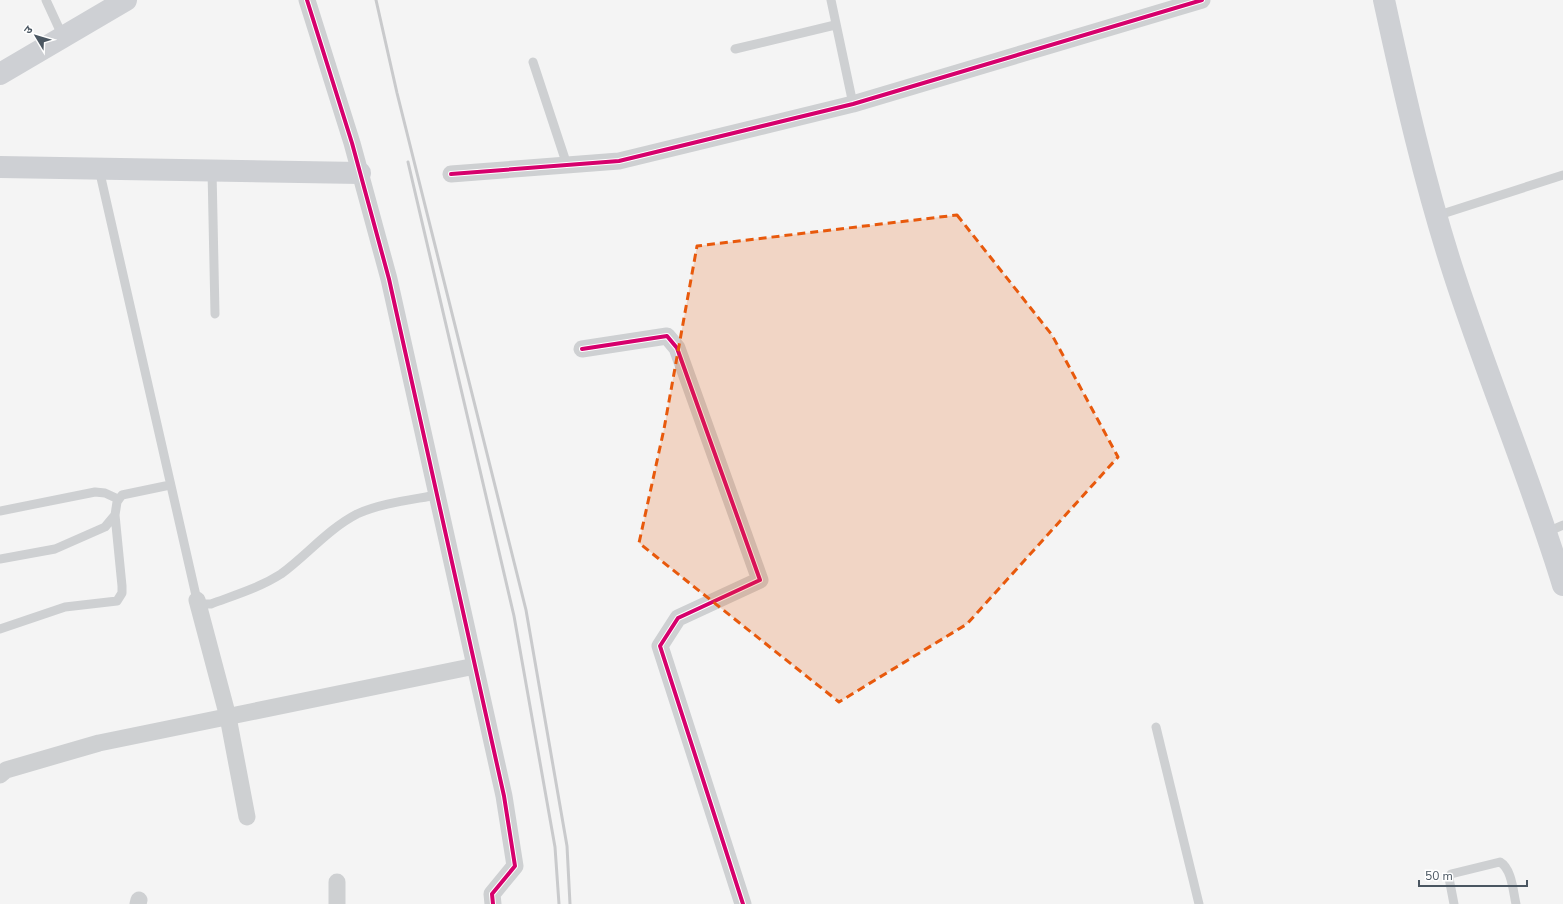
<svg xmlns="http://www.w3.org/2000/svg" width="1563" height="904" font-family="'Nunito Sans','Noto Sans Devanagari',sans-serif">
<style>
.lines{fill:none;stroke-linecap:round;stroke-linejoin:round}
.lane{stroke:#ced0d2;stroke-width:9}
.street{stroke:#ced0d2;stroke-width:17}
.secondary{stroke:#ced0d4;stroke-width:22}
.rail{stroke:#c9cacc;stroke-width:3}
.cycleway-casing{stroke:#fff;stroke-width:6}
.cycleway{stroke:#d6006c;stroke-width:4}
.marked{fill:#e8590c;fill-opacity:0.2;stroke:#e8590c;stroke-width:3;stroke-dasharray:8 5;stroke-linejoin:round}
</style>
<rect width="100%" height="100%" fill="#f4f4f4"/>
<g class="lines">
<path class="lane" d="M46 0 63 37
M831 0 853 104
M735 49 835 25
M533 62 567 165
M99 169 197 600 204 604H211C235 595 259 588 281 574 307 555 328 529 357 514 382 503 411 500 437 495
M212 170 215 314
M1436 216 1563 175
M0 511 95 492 105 493 118 499
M1547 532 1563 525
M0 559 55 549 105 527 115 515 117 502 122 495 170 485
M0 629 65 607 117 601 122 593V586L115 515
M1156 727 1199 904
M1454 904 1449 878 1451 874 1500 862C1512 869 1513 891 1516 904"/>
<path class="street" d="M307 0 352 143 389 279 504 796 515 866 492 894 493 904
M451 174 619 161 853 104 1202 0
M582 349 667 336 677 348 760 580 678 618 660 646 743 904
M197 600 228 717 247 817
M0 775 6 770 99 743 475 666
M337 882V904
M138 904 139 900"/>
<path class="secondary" d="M1384 0C1404 92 1425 185 1454 274 1488 379 1531 480 1563 585
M0 74 126 0
M0 167 360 173"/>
<path class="rail" d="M376 0 397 93 526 610 567 846 570 904
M408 162 514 616 555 847 559 904"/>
<defs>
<path id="cycleway" d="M307 0 352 143 389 279 504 796 515 866 492 894 493 904
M451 174 619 161 853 104 1202 0
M582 349 667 336 677 348 760 580 678 618 660 646 743 904"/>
</defs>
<use href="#cycleway" class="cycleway-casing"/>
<use href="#cycleway" class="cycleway"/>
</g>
<path class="marked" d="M957 215 1052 335 1118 457 967 624 839 702 639 543 664 429 697 246Z"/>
<g transform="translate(36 36) rotate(308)" stroke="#ffffff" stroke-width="3" paint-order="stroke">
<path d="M0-3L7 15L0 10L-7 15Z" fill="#4a5661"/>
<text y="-6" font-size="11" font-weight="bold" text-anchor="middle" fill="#4a5661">उ</text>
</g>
<path d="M1419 880v6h108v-6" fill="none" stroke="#4a5661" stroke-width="2"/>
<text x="1425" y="880" font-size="12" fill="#4a5661" stroke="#ffffff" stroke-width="3" paint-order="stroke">50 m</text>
</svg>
